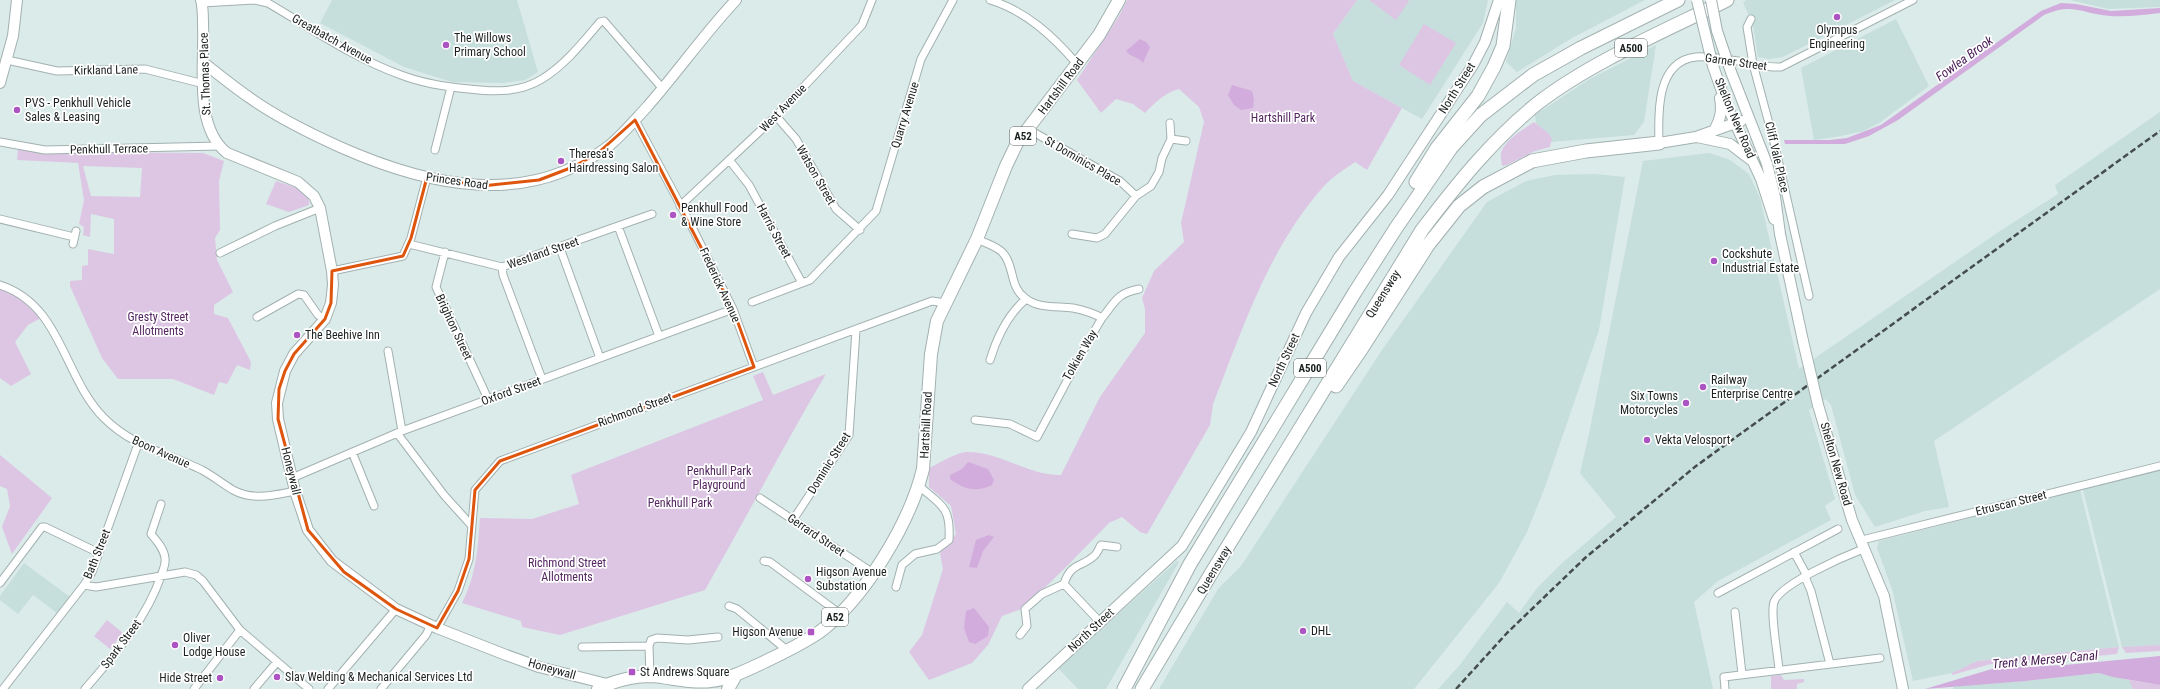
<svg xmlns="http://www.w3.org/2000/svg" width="2160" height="689" font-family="'Roboto Condensed',sans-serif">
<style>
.built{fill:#c6dedc}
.green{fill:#ddc6e4;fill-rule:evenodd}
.water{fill:#d2acdc}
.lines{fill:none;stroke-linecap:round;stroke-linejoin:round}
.street-casing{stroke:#a2b1b0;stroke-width:9}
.secondary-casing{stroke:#a2b1b0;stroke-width:12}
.primary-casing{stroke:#a2b1b0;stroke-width:14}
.highway-casing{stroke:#a2b1b0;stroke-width:15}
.street{stroke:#fff;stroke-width:7}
.secondary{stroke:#fff;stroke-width:10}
.primary{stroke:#fff;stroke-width:12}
.highway{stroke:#fff;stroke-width:13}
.rail{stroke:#454d4c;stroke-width:2.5;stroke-dasharray:6 3;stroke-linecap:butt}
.secondary-bridge-casing{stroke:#a2b1b0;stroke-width:12;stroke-linecap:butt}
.secondary-bridge{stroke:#fff;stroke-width:10}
.marked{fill:none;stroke:#de560d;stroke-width:3;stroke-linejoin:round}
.poi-dot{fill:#ab54c2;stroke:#fff;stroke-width:1.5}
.labels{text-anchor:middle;stroke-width:3.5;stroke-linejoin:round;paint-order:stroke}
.shield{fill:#fff;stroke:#5f6463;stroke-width:1}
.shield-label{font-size:11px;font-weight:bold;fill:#1b2120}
.poi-label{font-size:12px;fill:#1b2120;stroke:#fff;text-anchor:start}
.street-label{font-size:12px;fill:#1b2120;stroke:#fff}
.park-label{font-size:12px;fill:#542660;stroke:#fff}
.water-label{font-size:13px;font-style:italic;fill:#471a53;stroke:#fff}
</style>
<rect width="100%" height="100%" fill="#dbebea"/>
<path class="built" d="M332 0H517L538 72 525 80 503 83 452 82 404 67 320 23Z
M1357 0H1488L1483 23 1422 119 1353 81 1333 34Z
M1516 0H1645L1572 38 1517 72 1506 62 1516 28Z
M1747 0H1895L1783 57 1769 59 1758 57 1753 26 1743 2Z
M2070 0H2160V7L2108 9Z
M1896 19 1929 86 1879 123 1864 131 1841 136 1814 140 1801 68Z
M1656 45 1644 122 1634 135 1539 143 1535 115 1588 80Z
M2160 112V289L1934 441 1949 507 1925 511 1875 527 1855 495 1831 405 1826 399 1809 410 1835 499 1825 506 1831 520 1718 581 1694 602 1713 689H1438L1459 666 1507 602 1519 613 1537 588 1561 564 1616 517 1580 473 1589 434 1643 161 1710 153 1730 160 1749 174 1760 198 1799 369 2000 231 2058 194 2055 185Z
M1595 174 1625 177 1599 330 1545 487 1527 532 1499 583 1414 689H1159L1218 589 1241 566 1382 350 1487 202 1526 181 1555 175Z
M2160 470V645L2122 647 2083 489Z
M2080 490 2119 647 1977 661 1952 673 1913 681 1892 589 1877 548 1879 541Z
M1177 561 1179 562 1106 689H1078L1058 668Z
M24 563 70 597 57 613 33 595 18 614 0 600V596Z
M2099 673 2129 680 2133 689H1953L1954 686 2026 681Z"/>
<path class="green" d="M1127 0H1357L1333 34 1353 81 1402 108 1367 170 1355 162C1345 169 1332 177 1324 186 1268 249 1243 328 1213 404L1210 425 1147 534 1140 532 1122 517 1109 523 1068 565 1024 608 1002 616 988 645 972 663 929 680 909 652 922 635 943 569 940 553 956 534 951 506 929 487V468C940 463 955 453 966 452 1000 451 1028 476 1061 475L1100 397 1145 333V309L1142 298 1154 271 1184 242 1181 223 1204 122 1199 107 1179 89C1164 93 1155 103 1145 113L1133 104 1116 99 1101 113 1077 80 1119 16Z
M1369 0H1408L1409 1 1396 20Z
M1424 24 1456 43 1430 85 1399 65Z
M1534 122 1547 132 1552 138 1550 147 1535 151 1507 165 1502 166C1502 162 1500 157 1501 153 1505 139 1523 130 1534 122Z
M18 149 46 152 203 153 224 161 219 181 220 230 215 238 217 260 233 292 214 305V314L228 318 251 362 250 370 237 365 227 384 219 382 214 395 173 379H118L102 358 70 286V281L82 280V266L88 265V249L114 254V219L91 214 90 237 83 235 84 227 79 224 84 200 78 163 17 160ZM83 166 142 168 140 197 91 196Z
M276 181C287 185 311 189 309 205L289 212 266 204Z
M0 289 18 297 41 318 28 325 15 342 31 374 11 386 0 378Z
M763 372 773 395 826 374C784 445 746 518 705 590L560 635 522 627 521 621 462 603C476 576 478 548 480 518L532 519 579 504 571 475 763 400 753 376Z
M0 455 52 498 12 554 2 527 10 506 7 489 0 486Z
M107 620 123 633 110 649 94 636Z
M2160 645V651L2126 653 2122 647Z
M2119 647 2117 654 2047 661 1991 664 1952 675V673L1977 661Z
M1781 675 1784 680 1804 679V682L1797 684V689H1771V676Z
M2129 680 2160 685V689H2133Z"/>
<path class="water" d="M2061 3 2076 4 2111 11 2160 8V13C2143 15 2127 17 2110 16 2082 14 2073 2 2044 15L1898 120 1869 136 1845 144H1785L1784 140H1830L1847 138 1881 125 2041 11Z
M1140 39 1146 42 1150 47 1143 63C1138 56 1131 58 1126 51Z
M1232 85 1252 91 1254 99 1253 108 1241 110 1234 105 1228 95Z
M968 462 988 469 994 480 992 485C975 493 964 489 950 479V475L962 469Z
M989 535 994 537 983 551 977 568 969 567 976 540Z
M974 608 989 627 988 636 975 644 969 642 964 628 966 611Z
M2160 656V685L2113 677 2099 673 2026 681 1925 689 1995 668 2065 665Z"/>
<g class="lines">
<defs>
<path id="street" d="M990 0C1026 11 1053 36 1077 64
M202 3 254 0 268 3C311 28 353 58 401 75 422 83 446 87 469 89 494 92 519 93 542 79 565 65 583 42 600 22L604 21 663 89
M1751 19 1747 27 1753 64 1775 146 1809 296
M7 60 57 71 145 69 204 84
M776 116 796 139 836 209 860 230
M635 120 690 223 733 309 754 367
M1028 129 1120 181 1136 196
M1171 139 1186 141
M0 142 45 150 219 146
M1659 143C1658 114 1656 61 1696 57 1709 56 1725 59 1738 61 1753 63 1766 68 1781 67L1913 0
M435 150 451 87
M730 161 749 185 802 283
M680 206 776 116 862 25 872 0
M0 219 74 237
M618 226 659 336
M1072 234 1097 238 1105 234 1136 196 1151 186 1159 172 1162 158 1171 139 1170 123
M73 244 76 231
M409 244 502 267 652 214
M560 248 600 358
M445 252 436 287 488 399
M220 253 275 226 320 208
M502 267 503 275 542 379
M332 271 403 256 411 238 427 177
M0 285C62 305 63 377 104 418 133 447 167 453 202 470 213 476 223 484 233 490 253 501 274 495 295 491
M752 302 810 280 876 211 921 59 953 0
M257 317 298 294 304 295 318 315 325 319
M1102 318C1115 302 1117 293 1139 289
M388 351 402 431
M990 360C997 337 1007 315 1026 299
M975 420 1010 424 1037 437C1059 397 1079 356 1102 318 1093 313 1083 310 1073 308 1056 306 1039 309 1025 298 1009 287 1015 265 1002 252 996 246 985 243 977 239
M397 433 444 495 471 525
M352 452 374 506
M292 478 402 431 733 309
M760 498 873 573
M793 520 849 435 856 330
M1862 540 2160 466
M1794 552 1807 576
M764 561 770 562 839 613
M1805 577 1811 591 1830 664
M0 583 42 527H45L99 553
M1064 584C1071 562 1081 568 1094 556 1097 554 1099 548 1101 545L1117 547
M1064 584 1099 621
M84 585 96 587 185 572 196 575 203 581 240 630 309 689
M896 587 902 565 915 554 937 549 949 540C951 507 942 506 919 486
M1718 593 1838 529
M729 606 737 609 788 651
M1735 612 1742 674
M437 628 458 591 469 559 475 490 500 461 932 301 945 303
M1020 635 1027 626 1025 609 1042 594 1064 584
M649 646 650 676
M582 647 649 646 651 640 657 638 688 640 718 637
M1779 670C1778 655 1770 614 1774 602 1780 584 1845 556 1863 549
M3 689 84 585 92 572 138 444
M85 689C115 654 146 620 161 576 163 570 166 564 165 558 164 549 157 541 151 534L161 504
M194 689 240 630
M254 689 277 662
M328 689 396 609
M381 689 426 635 431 625
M1725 689 1724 677 1880 658"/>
<path id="secondary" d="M201 0C203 7 203 17 203 24 205 64 193 126 227 153L298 182 314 196 320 208 332 271 333 285 331 303 325 319 294 354 285 371 277 403 278 419 295 491 308 530 332 561 396 609 437 628 506 655 539 667 607 684
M204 63C219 75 234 87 250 98 278 118 309 133 340 147 428 186 527 209 610 145 623 134 634 121 646 108 677 73 704 34 736 0
M1713 66 1727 106 1761 179 1774 219
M1731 72 1767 164 1775 197 1780 234 1803 341
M0 83 13 36 17 0
M1715 129C1721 118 1722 110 1720 98
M1697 137 1730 144 1751 160
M1659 143 1696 137 1741 121
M1818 405 1852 520 1884 596 1903 689
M1028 689 1182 546 1251 432 1306 313 1339 257 1388 195 1473 65 1485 42 1499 0"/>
<path id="primary" d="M598 689C613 681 634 676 651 676 670 677 691 684 711 681 729 679 745 671 762 663 781 654 800 645 818 633 863 601 910 523 923 469L931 354 937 321 977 239 1006 166 1017 143 1099 35 1119 0
M728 689 736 675"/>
<path id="highway" d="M1416 182 1437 148 1478 96 1494 67 1503 46 1509 0
M1336 386 1362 348 1428 245 1459 206 1483 187 1532 161 1586 151 1659 143
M1124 689 1190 564 1355 292 1396 228 1451 148 1481 115 1533 75 1581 48 1678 0
M1142 689 1212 572 1422 230C1457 184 1493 139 1538 103 1591 62 1667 30 1727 0"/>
</defs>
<use href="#street" class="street-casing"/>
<use href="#secondary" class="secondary-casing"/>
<use href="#primary" class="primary-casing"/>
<use href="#highway" class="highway-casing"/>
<use href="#street" class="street"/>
<use href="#secondary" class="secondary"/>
<use href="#primary" class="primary"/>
<use href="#highway" class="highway"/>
<path class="rail" d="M1456 689 1507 633 1585 558 1696 466 2160 131"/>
<defs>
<path id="secondary-bridge" d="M1697 0 1713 66
M1711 0 1717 31 1731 72
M1803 341 1818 405"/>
</defs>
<use href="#secondary-bridge" class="secondary-bridge-casing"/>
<use href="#secondary-bridge" class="secondary-bridge"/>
</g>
<path class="marked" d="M635 120 733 309 754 367 500 461 475 490 469 559 458 591 437 628 396 609 344 572 308 530 278 419 279 389 285 371 294 354 325 319 331 303 332 271 403 256 411 238 427 177 482 186 539 180 573 167 598 153Z"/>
<g class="poi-dot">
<circle cx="1837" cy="17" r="4"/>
<circle cx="446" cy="45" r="4"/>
<circle cx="17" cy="110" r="4"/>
<circle cx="561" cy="161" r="4"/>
<circle cx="673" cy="215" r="4"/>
<circle cx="1714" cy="261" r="4"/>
<circle cx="297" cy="335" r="4"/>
<circle cx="1703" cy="387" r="4"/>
<circle cx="1686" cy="403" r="4"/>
<circle cx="1647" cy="440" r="4"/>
<circle cx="808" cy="579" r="4"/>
<circle cx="1303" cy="631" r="4"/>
<rect x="807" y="628" width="8" height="8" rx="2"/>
<circle cx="175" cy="645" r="4"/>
<rect x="628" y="668" width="8" height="8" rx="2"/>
<circle cx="277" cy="677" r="4"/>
<circle cx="220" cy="678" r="4"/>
</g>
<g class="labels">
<g class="shield">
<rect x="1615" y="39" width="32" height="18" rx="3"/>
<rect x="1010" y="127" width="26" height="18" rx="3"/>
<rect x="1294" y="359" width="32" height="18" rx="3"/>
<rect x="822" y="608" width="26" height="18" rx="3"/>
</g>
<g class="shield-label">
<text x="1631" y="52">A500</text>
<text x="1023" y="140">A52</text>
<text x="1310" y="372">A500</text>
<text x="835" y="621">A52</text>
</g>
<g class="poi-label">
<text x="1837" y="34" text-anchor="middle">Olympus<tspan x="1837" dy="14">Engineering</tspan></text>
<text x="454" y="42">The Willows<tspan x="454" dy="14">Primary School</tspan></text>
<text x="25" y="107">PVS - Penkhull Vehicle<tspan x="25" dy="14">Sales &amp; Leasing</tspan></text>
<text x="569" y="158">Theresa's<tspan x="569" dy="14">Hairdressing Salon</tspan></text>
<text x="681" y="212">Penkhull Food<tspan x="681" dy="14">&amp; Wine Store</tspan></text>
<text x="1722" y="258">Cockshute<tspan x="1722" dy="14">Industrial Estate</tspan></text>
<text x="305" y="339">The Beehive Inn</text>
<text x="1711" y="384">Railway<tspan x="1711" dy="14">Enterprise Centre</tspan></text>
<text x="1678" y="400" text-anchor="end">Six Towns<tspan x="1678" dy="14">Motorcycles</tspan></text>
<text x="1655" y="444">Vekta Velosport</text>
<text x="816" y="576">Higson Avenue<tspan x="816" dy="14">Substation</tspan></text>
<text x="1311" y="635">DHL</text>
<text x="803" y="636" text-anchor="end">Higson Avenue</text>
<text x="183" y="642">Oliver<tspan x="183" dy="14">Lodge House</tspan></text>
<text x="640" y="676">St Andrews Square</text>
<text x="285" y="681">Slav Welding &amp; Mechanical Services Ltd</text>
<text x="212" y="682" text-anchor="end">Hide Street</text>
</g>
<g class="street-label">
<text transform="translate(332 39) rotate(29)" y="4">Greatbatch Avenue</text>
<text transform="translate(1736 62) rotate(8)" y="4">Garner Street</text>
<text transform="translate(106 70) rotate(-1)" y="4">Kirkland Lane</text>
<text transform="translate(205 74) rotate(-92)" y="4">St. Thomas Place</text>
<text transform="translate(1061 86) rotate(-53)" y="4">Hartshill Road</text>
<text transform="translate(1457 88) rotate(-58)" y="4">North Street</text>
<text transform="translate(783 108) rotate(-46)" y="4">West Avenue</text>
<text transform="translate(905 115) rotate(-73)" y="4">Quarry Avenue</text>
<text transform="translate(1735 118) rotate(67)" y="4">Shelton New Road</text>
<text transform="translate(109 149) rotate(-1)" y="4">Penkhull Terrace</text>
<text transform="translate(1777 157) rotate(77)" y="4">Cliff Vale Place</text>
<text transform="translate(1083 161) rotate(30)" y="4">St Dominics Place</text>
<text transform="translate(816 175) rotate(60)" y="4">Watson Street</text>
<text transform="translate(457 181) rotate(8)" y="4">Princes Road</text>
<text transform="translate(774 231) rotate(62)" y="4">Harris Street</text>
<text transform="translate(543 253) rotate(-19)" y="4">Westland Street</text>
<text transform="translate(720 285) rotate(65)" y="4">Frederick Avenue</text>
<text transform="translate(1383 294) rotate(-58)" y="4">Queensway</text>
<text transform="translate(454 327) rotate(65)" y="4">Brighton Street</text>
<text transform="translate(1080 355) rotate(-60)" y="4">Tolkien Way</text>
<text transform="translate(1284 360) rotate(-65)" y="4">North Street</text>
<text transform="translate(511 391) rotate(-20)" y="4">Oxford Street</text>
<text transform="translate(635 410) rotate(-20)" y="4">Richmond Street</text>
<text transform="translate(926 425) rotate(-87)" y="4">Hartshill Road</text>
<text transform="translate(161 452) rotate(24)" y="4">Boon Avenue</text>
<text transform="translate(829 463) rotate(-58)" y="4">Dominic Street</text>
<text transform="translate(1836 464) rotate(74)" y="4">Shelton New Road</text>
<text transform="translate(291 471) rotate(76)" y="4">Honeywall</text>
<text transform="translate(2011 503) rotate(-14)" y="4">Etruscan Street</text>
<text transform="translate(816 535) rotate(34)" y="4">Gerrard Street</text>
<text transform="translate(97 554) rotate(-68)" y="4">Bath Street</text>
<text transform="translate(1214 570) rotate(-59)" y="4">Queensway</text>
<text transform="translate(1091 630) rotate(-43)" y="4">North Street</text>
<text transform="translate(121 644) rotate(-53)" y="4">Spark Street</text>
<text transform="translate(552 669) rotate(16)" y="4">Honeywall</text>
</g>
<g class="park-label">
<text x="1283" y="122">Hartshill Park</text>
<text x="158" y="321">Gresty Street<tspan x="158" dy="14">Allotments</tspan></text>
<text x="719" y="475">Penkhull Park<tspan x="719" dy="14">Playground</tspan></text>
<text x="680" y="507">Penkhull Park</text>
<text x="567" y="567">Richmond Street<tspan x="567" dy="14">Allotments</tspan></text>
</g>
<g class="water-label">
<text transform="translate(1964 58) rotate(-36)" y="5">Fowlea Brook</text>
<text transform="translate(2045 659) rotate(-5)" y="5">Trent &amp; Mersey Canal</text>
</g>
</g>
</svg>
